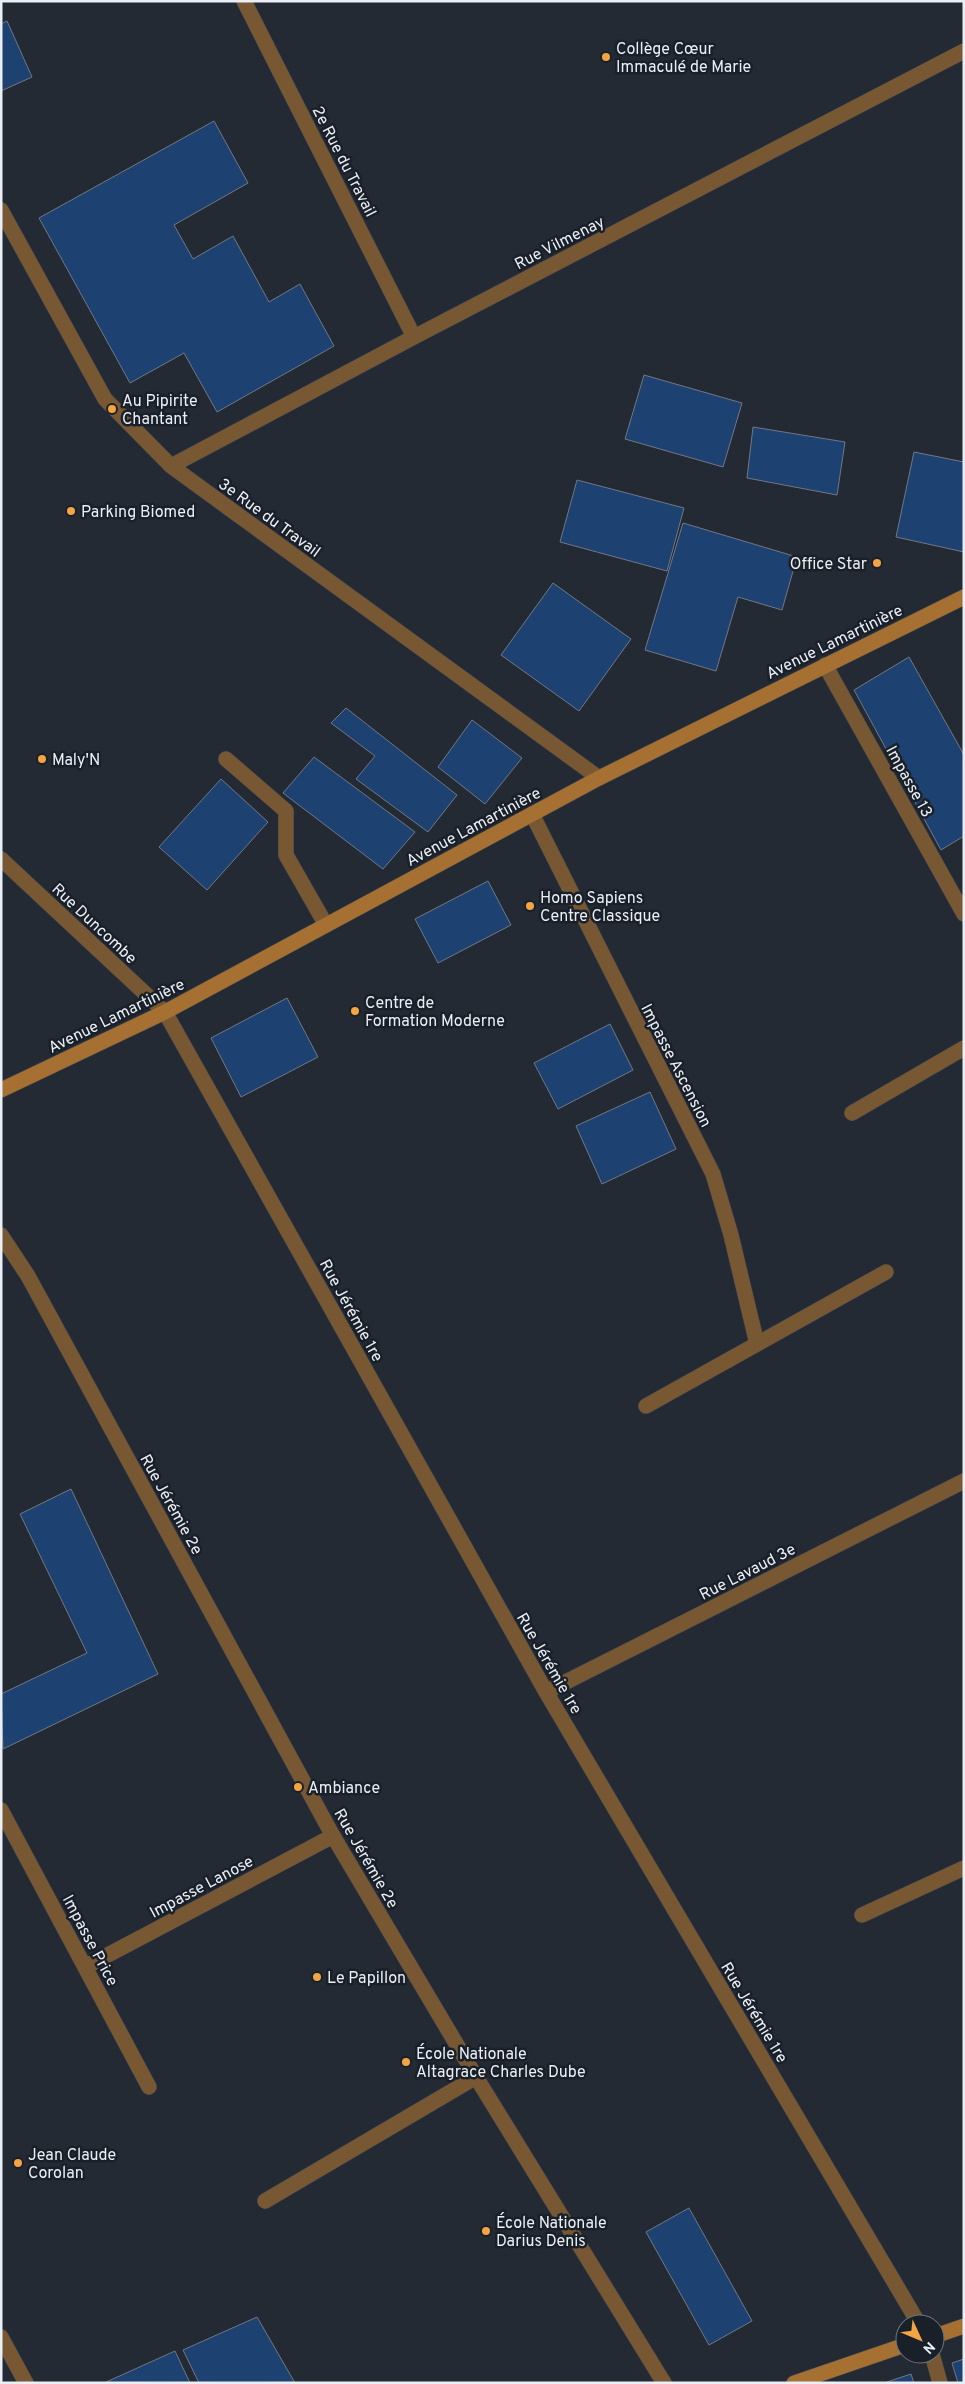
<svg xmlns="http://www.w3.org/2000/svg" width="965" height="2384" font-family="Overpass,sans-serif">
<style>
.building{fill:#1d4171;stroke:#717883}
.lines{fill:none;stroke-linecap:round;stroke-linejoin:round}
.lane-casing{stroke:#40464e;stroke-width:16}
.street-casing{stroke:#40464e;stroke-width:16}
.secondary-casing{stroke:#40464e;stroke-width:16}
.lane{stroke:#785833;stroke-width:15}
.street{stroke:#785833;stroke-width:15}
.secondary{stroke:#a57031;stroke-width:15}
.poi-dot{fill:#f3a443;stroke:#1a2029;stroke-width:2}
.labels{text-anchor:middle;stroke-width:5;stroke-linejoin:round;paint-order:stroke}
.poi-label{font-size:16px;fill:#eaeff5;stroke:#1a2029;text-anchor:start}
.street-label{font-size:16px;fill:#eaeff5;stroke:#1a2029}
</style>
<rect width="100%" height="100%" fill="#242a33"/>
<path class="building" d="M7 21 32 77 1 91V24Z
M214 121 248 183 174 225 193 259 233 236 269 302 300 284 334 346 217 412 184 353 130 383 39 218Z
M644 375 742 403 723 467 625 439Z
M753 427 845 442 837 495 747 478Z
M914 452 964 462V552L896 537Z
M577 480 684 508 667 571 560 542Z
M683 523 797 557 782 610 738 597 716 671 645 650Z
M553 583 631 639 579 711 501 655Z
M909 657 964 755V836L941 850 854 690Z
M346 708 457 795 428 832 356 779 375 756 331 723Z
M472 720 522 758 485 804 438 767Z
M314 757 415 832 383 869 283 793Z
M221 779 268 822 207 890 159 847Z
M488 881 511 925 438 963 415 919Z
M287 998 318 1057 241 1097 211 1038Z
M610 1024 633 1070 558 1109 534 1063Z
M650 1092 676 1149 602 1184 576 1126Z
M71 1489 158 1674 3 1749 1 1694 87 1653 20 1514Z
M689 2208 752 2321 709 2345 646 2232Z
M257 2317 295 2383H199L183 2350Z
M175 2351 190 2383H104Z
M964 2359V2383H958L952 2363Z
M911 2374 914 2383H884Z"/>
<g class="lines">
<defs>
<path id="lane" d="M825 665 964 914
M226 759 286 811V855L326 925
M852 1113 964 1048
M1 1810 149 2087
M862 1915 964 1868
M85 1967 333 1836
M265 2201 476 2077"/>
<path id="street" d="M244 1 414 337
M1 210 105 399 171 466 599 778
M171 466 414 337 964 51
M532 814 713 1174 731 1235 757 1344
M1 859 165 1012 546 1692 919 2324
M1 1235 28 1276 333 1836 476 2077 664 2383
M646 1406 886 1272
M546 1692 964 1481
M1 2337 26 2383
M932 2354 940 2383"/>
<path id="secondary" d="M1 1090 165 1012 599 778 964 597
M935 2336 964 2326
M794 2383 905 2345"/>
</defs>
<use href="#lane" class="lane-casing"/>
<use href="#street" class="street-casing"/>
<use href="#secondary" class="secondary-casing"/>
<use href="#lane" class="lane"/>
<use href="#street" class="street"/>
<use href="#secondary" class="secondary"/>
</g>
<g class="poi-dot">
<circle cx="606" cy="57" r="5"/>
<circle cx="112" cy="409" r="5"/>
<circle cx="71" cy="511" r="5"/>
<circle cx="877" cy="563" r="5"/>
<circle cx="42" cy="759" r="5"/>
<circle cx="530" cy="906" r="5"/>
<circle cx="355" cy="1011" r="5"/>
<circle cx="298" cy="1787" r="5"/>
<circle cx="317" cy="1977" r="5"/>
<circle cx="406" cy="2062" r="5"/>
<circle cx="18" cy="2163" r="5"/>
<circle cx="486" cy="2231" r="5"/>
</g>
<g class="labels">
<g class="poi-label">
<text x="616" y="54">Collège Cœur<tspan x="616" dy="18">Immaculé de Marie</tspan></text>
<text x="122" y="406">Au Pipirite<tspan x="122" dy="18">Chantant</tspan></text>
<text x="81" y="517">Parking Biomed</text>
<text x="867" y="569" text-anchor="end">Office Star</text>
<text x="52" y="765">Maly'N</text>
<text x="540" y="903">Homo Sapiens<tspan x="540" dy="18">Centre Classique</tspan></text>
<text x="365" y="1008">Centre de<tspan x="365" dy="18">Formation Moderne</tspan></text>
<text x="308" y="1793">Ambiance</text>
<text x="327" y="1983">Le Papillon</text>
<text x="416" y="2059">École Nationale<tspan x="416" dy="18">Altagrace Charles Dube</tspan></text>
<text x="28" y="2160">Jean Claude<tspan x="28" dy="18">Corolan</tspan></text>
<text x="496" y="2228">École Nationale<tspan x="496" dy="18">Darius Denis</tspan></text>
</g>
<g class="street-label">
<text transform="translate(345 161) rotate(63)" y="6">2e Rue du Travail</text>
<text transform="translate(559 242) rotate(-27)" y="6">Rue Vilmenay</text>
<text transform="translate(270 517) rotate(36)" y="6">3e Rue du Travail</text>
<text transform="translate(834 641) rotate(-26)" y="6">Avenue Lamartinière</text>
<text transform="translate(910 781) rotate(61)" y="6">Impasse 13</text>
<text transform="translate(473 826) rotate(-28)" y="6">Avenue Lamartinière</text>
<text transform="translate(95 923) rotate(43)" y="6">Rue Duncombe</text>
<text transform="translate(116 1015) rotate(-26)" y="6">Avenue Lamartinière</text>
<text transform="translate(677 1065) rotate(63)" y="6">Impasse Ascension</text>
<text transform="translate(352 1310) rotate(61)" y="6">Rue Jérémie 1re</text>
<text transform="translate(172 1504) rotate(61)" y="6">Rue Jérémie 2e</text>
<text transform="translate(747 1571) rotate(-27)" y="6">Rue Lavaud 3e</text>
<text transform="translate(550 1663) rotate(60)" y="6">Rue Jérémie 1re</text>
<text transform="translate(367 1858) rotate(60)" y="6">Rue Jérémie 2e</text>
<text transform="translate(201 1886) rotate(-28)" y="6">Impasse Lanose</text>
<text transform="translate(91 1940) rotate(62)" y="6">Impasse Price</text>
<text transform="translate(755 2012) rotate(59)" y="6">Rue Jérémie 1re</text>
</g>
</g>
<rect width="965" height="2384" fill="none" stroke="#eaeff5" stroke-width="5"/>
<g transform="translate(920 2339) rotate(134)"><circle r="24" fill="#1a2029" stroke="#6d737b"/>
<path d="M0-4L9 19L0 12L-9 19Z" fill="#f3a443"/>
<text y="-8" font-size="14" font-weight="bold" text-anchor="middle" fill="#eaeff5">N</text>
</g>
</svg>
